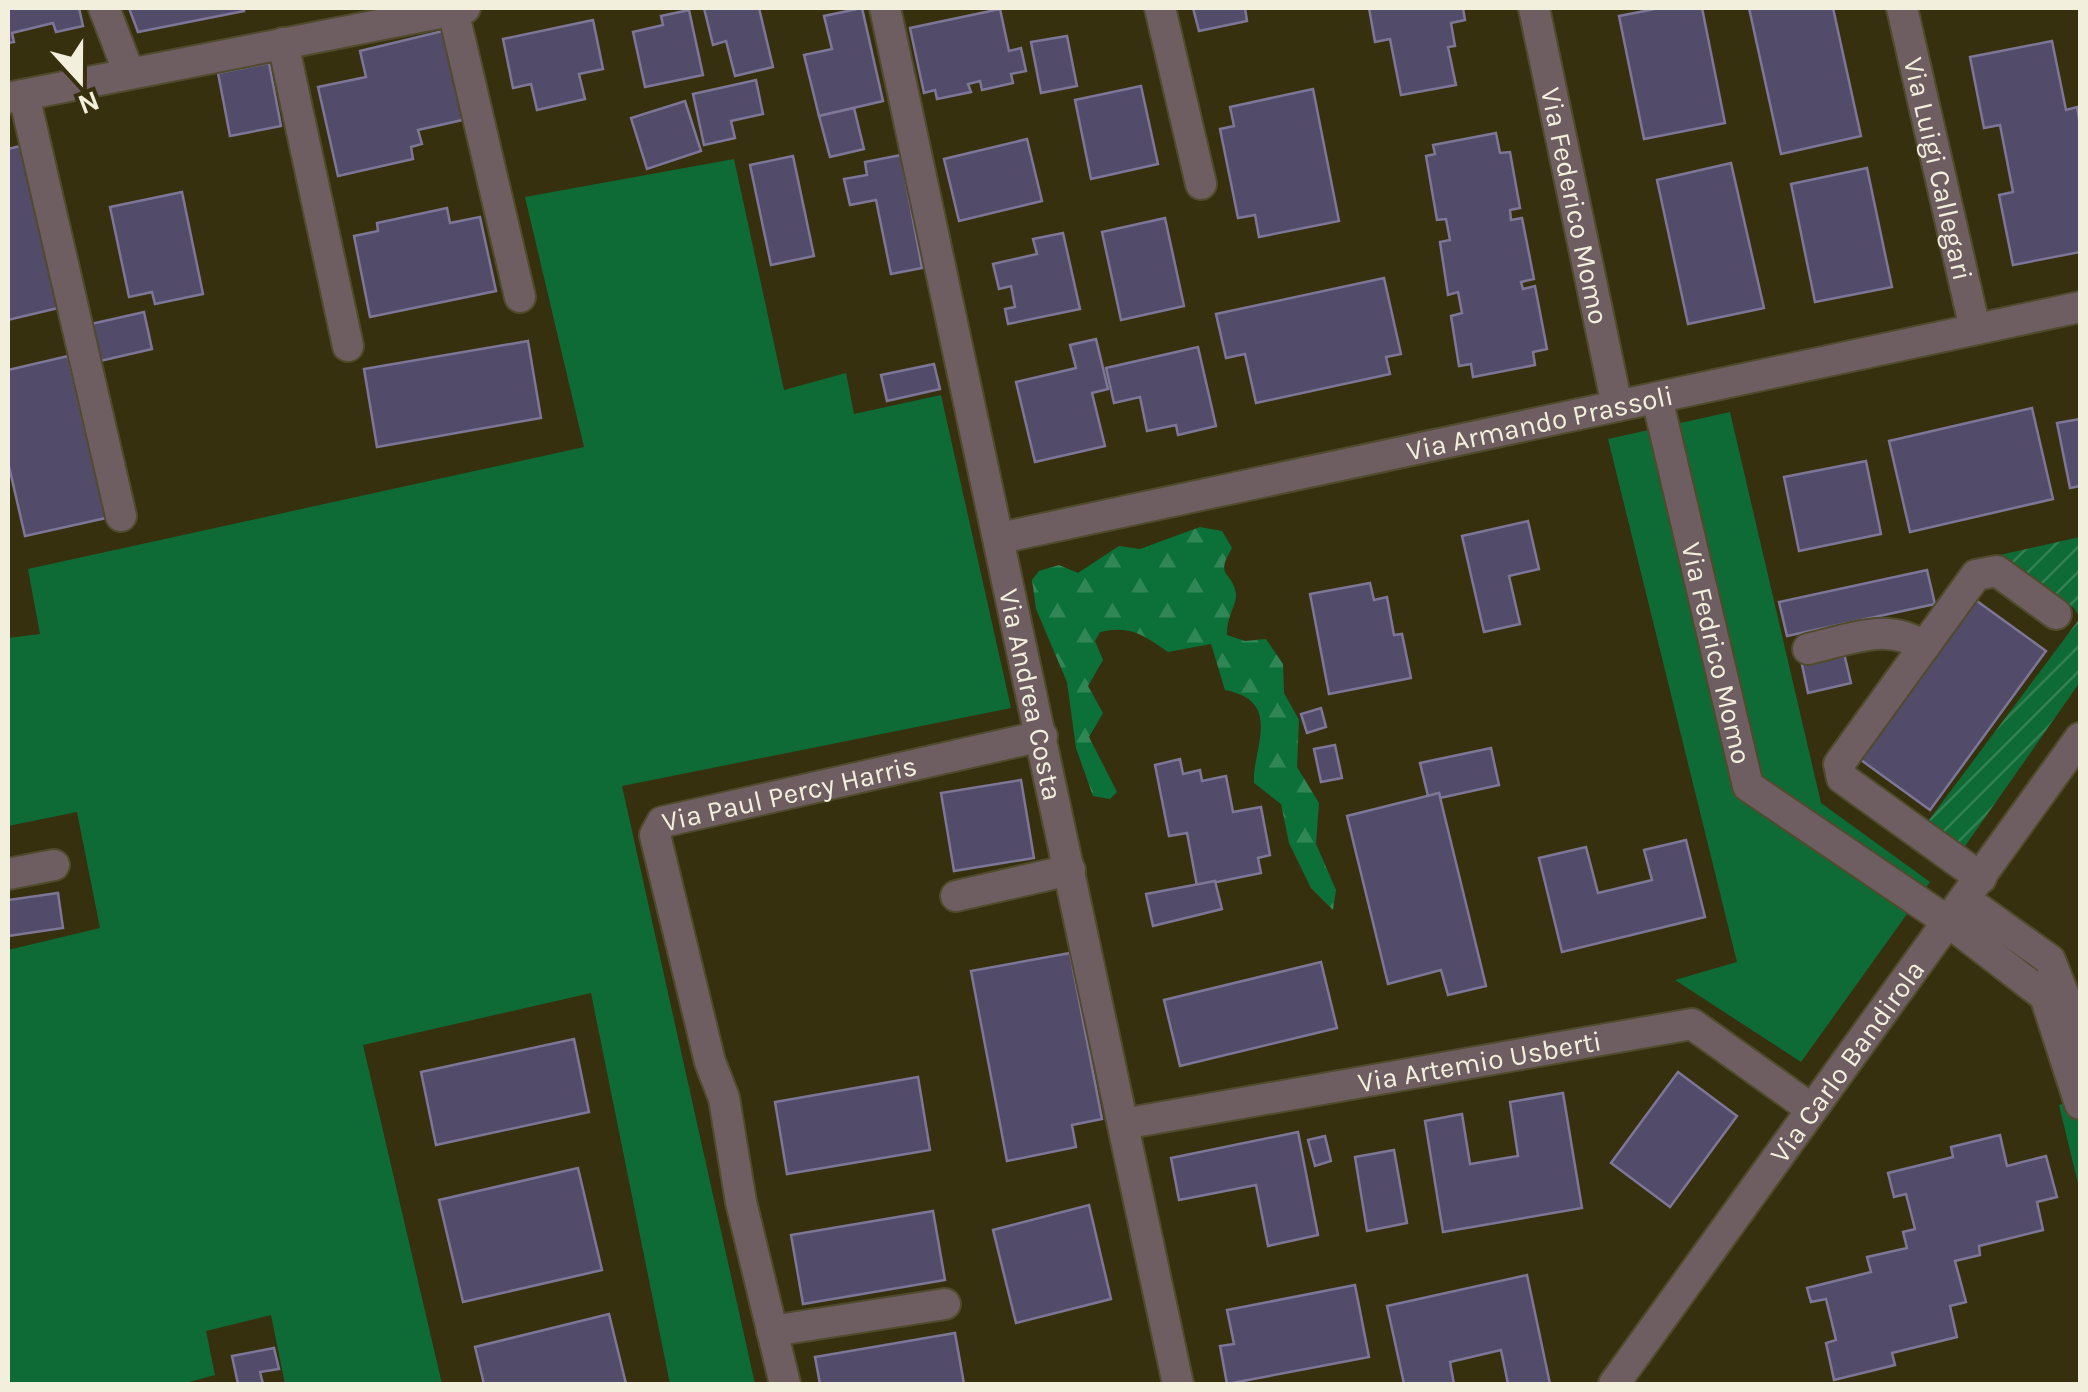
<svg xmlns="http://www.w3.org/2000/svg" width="2088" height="1392" font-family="Karla,sans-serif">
	<defs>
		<pattern id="forest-firs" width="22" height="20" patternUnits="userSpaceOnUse" patternTransform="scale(2.5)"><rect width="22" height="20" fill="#0c7139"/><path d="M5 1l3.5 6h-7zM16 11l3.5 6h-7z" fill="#308655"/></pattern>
		<pattern id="garden-furrows" width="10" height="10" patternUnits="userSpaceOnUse" patternTransform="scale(2.5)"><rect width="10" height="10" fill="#0f6b36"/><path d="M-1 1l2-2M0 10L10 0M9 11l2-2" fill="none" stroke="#328052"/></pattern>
	</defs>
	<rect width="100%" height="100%" fill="#36300f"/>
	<path fill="url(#forest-firs)" d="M1200 527 1222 531 1232 548C1214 579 1232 569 1236 594 1237 604 1226 618 1227 635L1245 641 1266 639 1283 664 1284 693 1299 720 1297 767 1319 803 1316 844 1336 890 1333 910 1311 888 1289 843 1281 804 1254 783C1252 749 1284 701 1225 690L1211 644 1168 652C1144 635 1130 625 1100 632L1095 641 1103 660 1088 686 1103 713 1089 737 1117 792 1110 799 1093 796 1076 748 1067 682 1036 609 1032 580 1039 571 1059 565 1078 573 1119 546 1140 549Z"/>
	<g fill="#0f6b36">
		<polygon points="734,159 784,390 846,373 854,414 941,395 1011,708 622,786 755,1384 670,1384 591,993 363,1045 442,1384 285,1384 271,1315 206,1331 215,1375 182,1384 8,1384 8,950 100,928 77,812 8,826 8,638 40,634 28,569 584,447 525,197"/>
		<polygon points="1730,412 1821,803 1930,882 1801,1062 1675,980 1737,962 1608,439"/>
		<polygon points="2080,1097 2080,1192 2059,1105"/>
	</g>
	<polygon fill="url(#garden-furrows)" points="2080,537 2080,682 1963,849 1926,824 2080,618 2074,608 1991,557"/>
	<g fill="#524b69" stroke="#7e7697" stroke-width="2.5">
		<polygon points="8,8 79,8 83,26 56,32 53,23 12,33 14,42 8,43"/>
		<polygon points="129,8 243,8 244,11 138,32"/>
		<polygon points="704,8 759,8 773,67 735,76 726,41 713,45"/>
		<polygon points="862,8 883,101 819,116 804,55 832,49 824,16"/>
		<polygon points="1193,8 1245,8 1247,21 1199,31"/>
		<polygon points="1369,8 1463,8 1465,20 1451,23 1455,46 1448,47 1456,85 1401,95 1390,39 1375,42"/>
		<polygon points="1660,8 1702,8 1725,123 1644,139 1619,16"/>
		<polygon points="1749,8 1833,8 1861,136 1781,154"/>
		<polygon points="1000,9 1009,51 1021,48 1026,71 1011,74 1013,83 982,90 980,81 968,84 971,92 937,99 935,90 924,93 910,28"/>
		<polygon points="689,10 703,75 645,87 633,32 663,25 661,16"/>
		<polygon points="593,20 603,69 579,74 585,99 537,110 531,84 513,88 503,39"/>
		<polygon points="447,30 467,119 418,130 422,144 411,147 413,159 338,176 318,87 366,77 360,51"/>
		<polygon points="1067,36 1077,86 1041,93 1031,42"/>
		<polygon points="2052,41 2066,110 2077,107 2080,125 2080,252 2013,265 1999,195 2013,192 2000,125 1984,128 1970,57"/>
		<polygon points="269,63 281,126 230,136 218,73"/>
		<polygon points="756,80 763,114 731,121 735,138 704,145 693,94"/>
		<polygon points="1141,86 1158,164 1091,179 1075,100"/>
		<polygon points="1313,89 1339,221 1259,237 1255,215 1238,218 1220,129 1234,126 1230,107"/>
		<polygon points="685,101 701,151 647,169 631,118"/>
		<polygon points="854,108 864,149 830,157 819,116"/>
		<polygon points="1496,133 1500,153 1510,152 1520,208 1510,210 1511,220 1522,218 1534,279 1521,282 1523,289 1535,286 1547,349 1533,352 1535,365 1473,377 1471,364 1459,366 1451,316 1462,313 1458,292 1448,295 1440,242 1450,240 1446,219 1437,220 1426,156 1435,154 1433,145"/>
		<polygon points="1027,139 1042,201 959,221 944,159"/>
		<polygon points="20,146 58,308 8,320 8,149"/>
		<polygon points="901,155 922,268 891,274 876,200 850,205 844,179 867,175 865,162"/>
		<polygon points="793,156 814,256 771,265 750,165"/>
		<polygon points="1731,163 1764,308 1688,324 1657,180"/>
		<polygon points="1867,168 1892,287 1815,302 1791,184"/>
		<polygon points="182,192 203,294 155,304 152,292 129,297 110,207"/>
		<polygon points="447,208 450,223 480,217 496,291 370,317 354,236 378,231 377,223"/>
		<polygon points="1165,218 1184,306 1121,320 1102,232"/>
		<polygon points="1063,233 1080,309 1008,324 1005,309 1015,307 1011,286 999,289 993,264 1037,254 1033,239"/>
		<polygon points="1384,278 1401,354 1386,357 1390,374 1256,403 1245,354 1226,358 1216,314"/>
		<polygon points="144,312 152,349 100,361 91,324"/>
		<polygon points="1096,339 1108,389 1092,393 1105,446 1035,462 1016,382 1076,368 1070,345"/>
		<polygon points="528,341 541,418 377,447 364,369"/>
		<polygon points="1198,347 1216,426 1178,435 1176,425 1147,431 1140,397 1114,403 1106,368"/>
		<polygon points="68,356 106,518 25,536 8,462 8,370"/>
		<polygon points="934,364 940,389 887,401 881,375"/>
		<polygon points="2032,408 2053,499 1910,532 1889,441"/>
		<polygon points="2080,419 2080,486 2070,488 2057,423"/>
		<polygon points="1866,461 1881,534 1799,551 1784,477"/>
		<polygon points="1528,521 1539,569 1509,576 1520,624 1484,632 1462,536"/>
		<polygon points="1927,570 1935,604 1787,636 1779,602"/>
		<polygon points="1370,583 1374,600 1387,597 1394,635 1402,634 1411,678 1329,694 1310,594"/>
		<polygon points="1970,596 2046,651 1930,810 1854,755"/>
		<polygon points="1843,649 1851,683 1808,693 1801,660"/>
		<polygon points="1321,708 1326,727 1307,733 1301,714"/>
		<polygon points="1335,745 1342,778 1321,782 1314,749"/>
		<polygon points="1491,748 1499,785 1440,798 1439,793 1428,796 1420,763"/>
		<polygon points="1180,759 1183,774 1200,770 1202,781 1226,776 1233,812 1261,807 1270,855 1258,858 1261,873 1197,886 1187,833 1169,836 1155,765"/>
		<polygon points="1021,780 1034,858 954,871 941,793"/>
		<polygon points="1439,793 1486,986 1448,995 1441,970 1388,984 1347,816"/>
		<polygon points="1686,840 1705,917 1562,952 1539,858 1586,847 1598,893 1652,880 1644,850"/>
		<polygon points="1215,881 1222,909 1153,926 1146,894"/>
		<polygon points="58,893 63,928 8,936 8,900"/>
		<polygon points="1070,953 1102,1119 1072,1125 1076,1147 1007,1161 971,971"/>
		<polygon points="1321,962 1337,1028 1180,1066 1164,1000"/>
		<polygon points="574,1039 589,1112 436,1145 421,1072"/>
		<polygon points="1678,1072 1737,1116 1670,1207 1611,1163"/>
		<polygon points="918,1077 930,1150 787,1174 775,1102"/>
		<polygon points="1563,1093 1582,1208 1443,1232 1425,1121 1462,1114 1470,1164 1518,1156 1510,1102"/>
		<polygon points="1298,1132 1318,1235 1268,1246 1256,1185 1179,1200 1171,1158"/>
		<polygon points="2000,1135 2007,1166 2046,1156 2057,1197 2037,1202 2043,1230 1979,1246 1980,1255 1955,1261 1966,1302 1950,1306 1957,1337 1892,1353 1895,1365 1834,1380 1826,1343 1836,1340 1826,1299 1811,1302 1807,1288 1871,1272 1867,1257 1907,1248 1903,1232 1915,1229 1906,1194 1894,1197 1888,1173 1953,1157 1951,1147"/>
		<polygon points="1325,1136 1331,1161 1315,1166 1308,1140"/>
		<polygon points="1394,1150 1407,1223 1367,1231 1355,1157"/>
		<polygon points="578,1168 602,1270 463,1302 439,1200"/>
		<polygon points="1089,1205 1111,1299 1016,1323 993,1230"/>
		<polygon points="933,1211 945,1280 803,1304 791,1235"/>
		<polygon points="1527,1275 1550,1384 1508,1384 1501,1350 1450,1362 1454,1384 1404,1384 1387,1306"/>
		<polygon points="1355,1285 1369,1357 1227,1384 1220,1346 1234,1344 1227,1310"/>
		<polygon points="609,1314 626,1384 484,1384 475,1347"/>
		<polygon points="955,1333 964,1384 820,1384 815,1357"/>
		<polygon points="274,1348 279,1369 260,1372 263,1384 238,1384 232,1356"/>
	</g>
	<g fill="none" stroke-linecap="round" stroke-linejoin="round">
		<g stroke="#504b2c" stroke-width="34">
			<g id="minor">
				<polyline points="104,8 129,73"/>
				<path id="s1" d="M885 8 1178 1384"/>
				<polyline points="1160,8 1201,184"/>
				<path id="s2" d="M1534 8 1617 406"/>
				<path id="s3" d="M1902 8 1975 329"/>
				<polyline points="453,10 520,297"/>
				<polyline points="283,43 348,346"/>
				<polyline points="24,95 121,516"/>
				<polyline points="8,98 465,8"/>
				<path id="s4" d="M1657 398 1748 786 1950 923 2045 996 2080 1104"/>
				<path id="s5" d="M1000 538 2080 307"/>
				<path d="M1808 649C1848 640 1888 621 1924 647"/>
				<polyline points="8,874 54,865"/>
				<polyline points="1981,878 1842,778 1839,764 1976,575 1997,571 2056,614"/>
				<polyline points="956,896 1070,870"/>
				<polyline points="1966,900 2050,960 2080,1037"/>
				<path id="s6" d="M1123 1124 1692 1024 1810 1108"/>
				<polyline points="772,1331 945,1304"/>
				<path id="s7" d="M785 1384 741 1202 724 1098 710 1062 655 835 662 822 1042 736"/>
				<path id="s8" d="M1614 1384 2080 738"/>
			</g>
		</g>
		<use href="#minor" stroke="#6f5e61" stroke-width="30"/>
	</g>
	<g text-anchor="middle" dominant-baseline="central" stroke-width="8" stroke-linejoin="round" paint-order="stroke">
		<g font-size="28" fill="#f2efdc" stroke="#36300f">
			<text stroke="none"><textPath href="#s3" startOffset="165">Via Luigi Callegari</textPath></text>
			<text stroke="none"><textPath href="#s2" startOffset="202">Via Federico Momo</textPath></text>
			<text stroke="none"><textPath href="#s5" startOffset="552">Via Armando Prassoli</textPath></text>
			<text stroke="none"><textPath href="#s4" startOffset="262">Via Fedrico Momo</textPath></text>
			<text stroke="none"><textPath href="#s1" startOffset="702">Via Andrea Costa</textPath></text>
			<text stroke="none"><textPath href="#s7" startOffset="710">Via Paul Percy Harris</textPath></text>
			<text stroke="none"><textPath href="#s6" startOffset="362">Via Artemio Usberti</textPath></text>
			<text stroke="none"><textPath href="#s8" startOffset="398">Via Carlo Bandirola</textPath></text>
		</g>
	</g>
	<rect width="2088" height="1392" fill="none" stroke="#f2efdc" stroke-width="20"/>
	<g transform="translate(80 80) rotate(159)" stroke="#36300f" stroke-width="8" paint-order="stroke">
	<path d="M0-8L18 38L0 25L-18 38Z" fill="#f2efdc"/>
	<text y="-15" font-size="28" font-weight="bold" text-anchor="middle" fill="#f2efdc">N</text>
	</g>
</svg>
